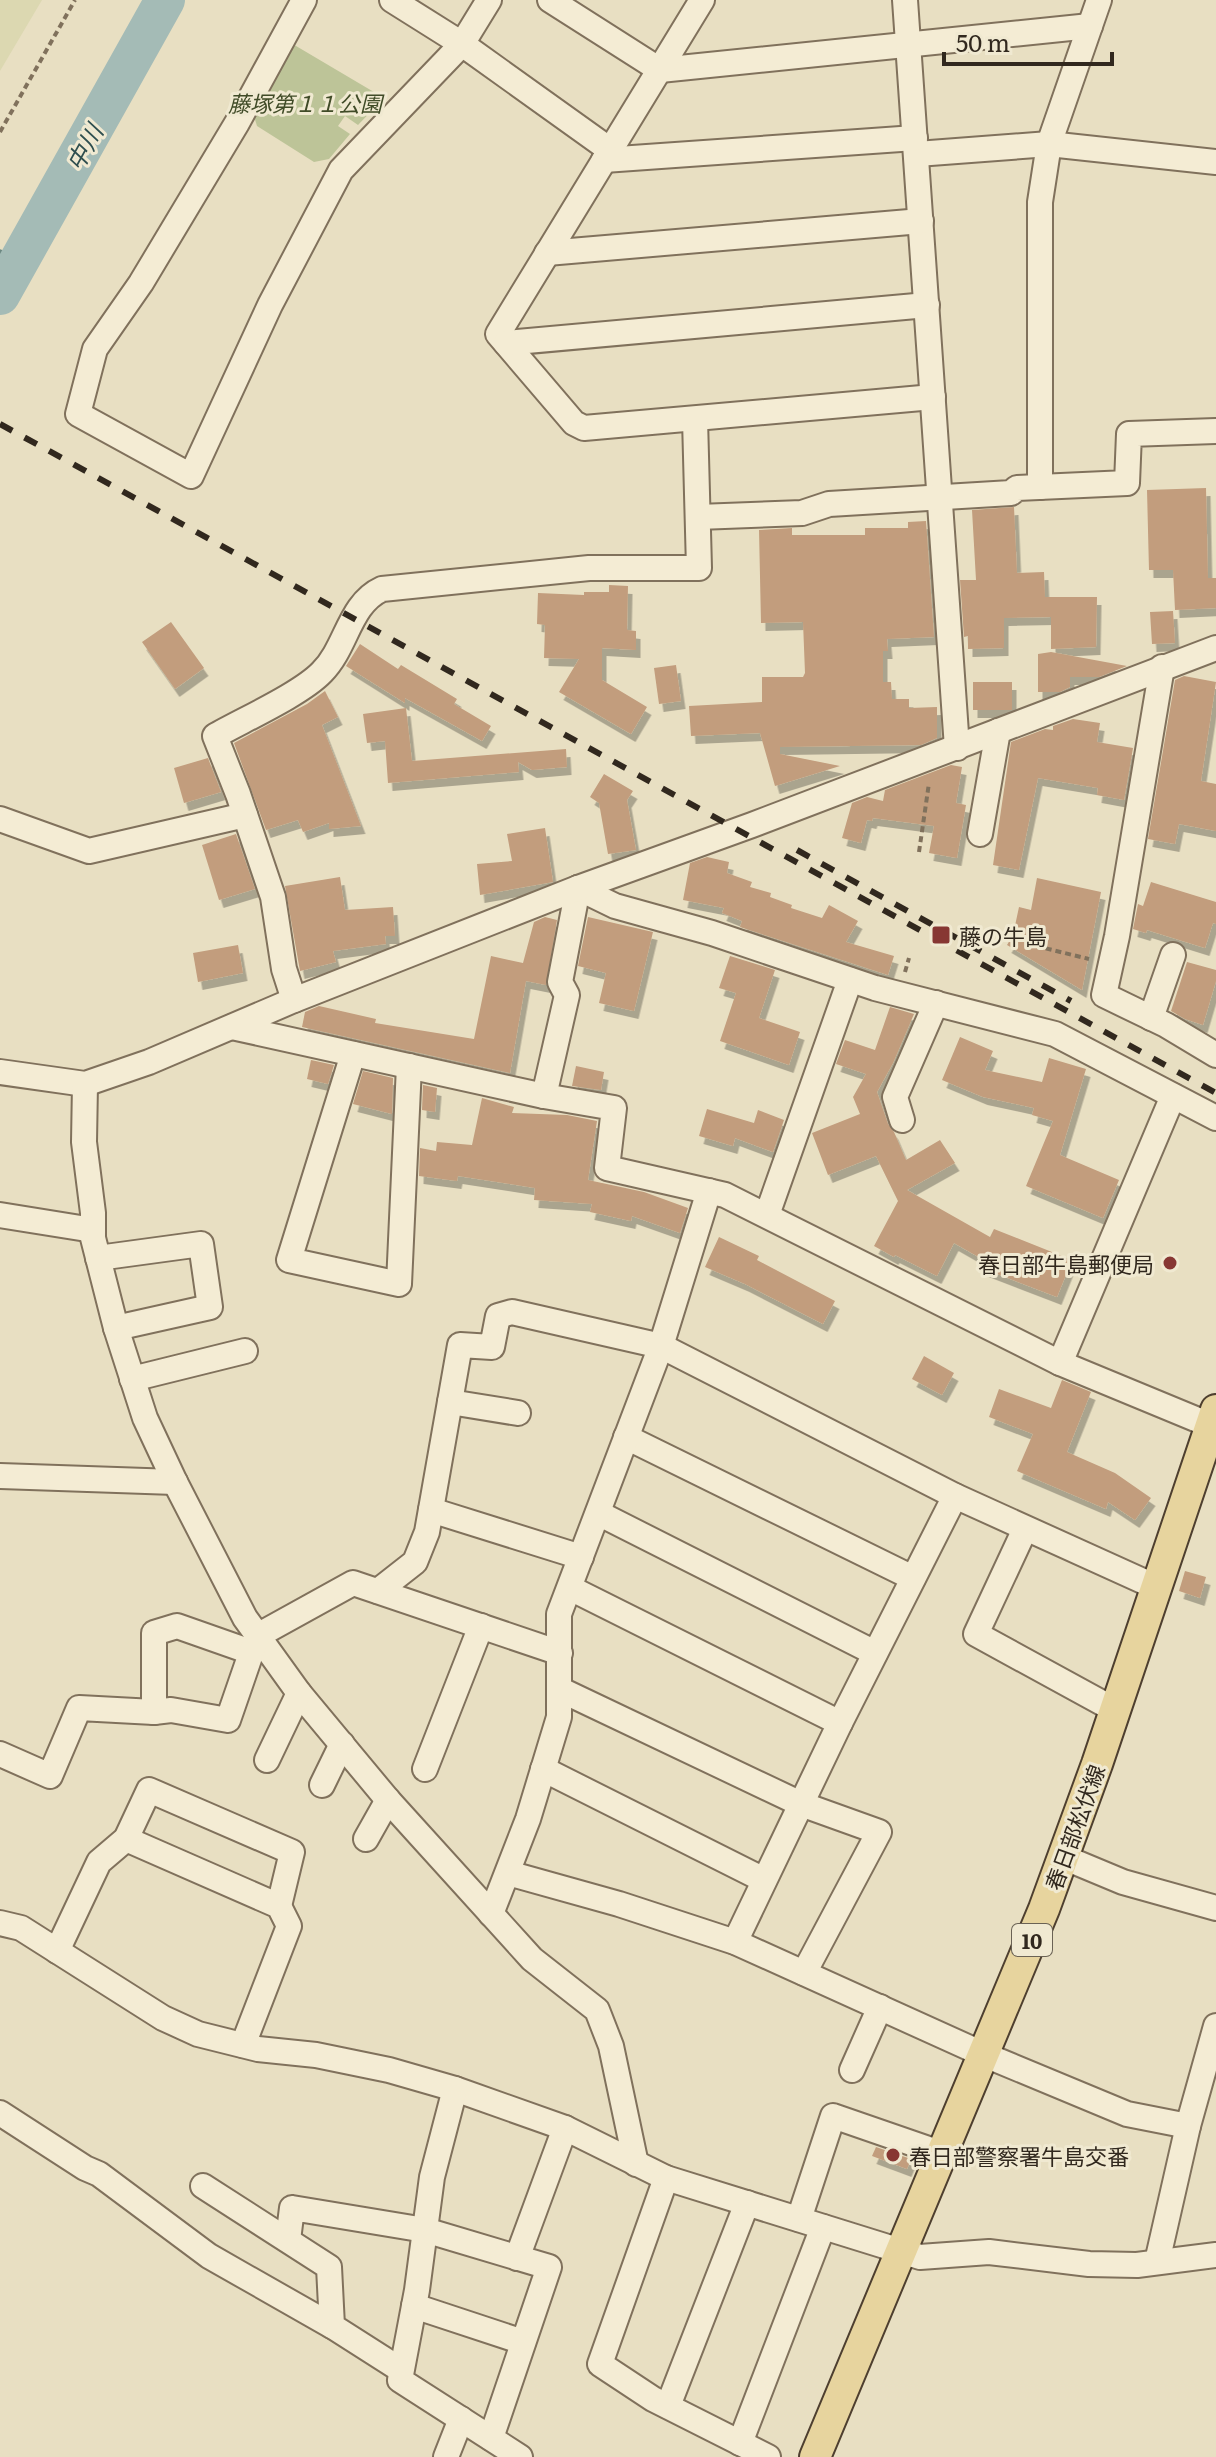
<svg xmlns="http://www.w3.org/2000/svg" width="1216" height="2457" font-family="Literata,'Noto Sans JP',serif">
	<defs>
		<filter id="shadow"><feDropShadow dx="4.5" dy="8" stdDeviation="0" flood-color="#0004"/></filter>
	</defs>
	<rect width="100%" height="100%" fill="#e8dfc2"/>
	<polygon fill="#dcd8b1" points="0,0 42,0 0,71"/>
	<polygon fill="#bdc498" points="291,43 384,98 358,125 345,116 338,126 350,134 329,159 314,162 257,126 253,113"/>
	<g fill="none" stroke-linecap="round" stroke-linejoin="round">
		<polyline stroke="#6c8882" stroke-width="7" points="0,253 18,262"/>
		<polyline stroke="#a4bbb6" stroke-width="40" points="0,295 165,0"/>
	</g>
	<g fill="#c29d7d" filter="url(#shadow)">
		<polygon points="1206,488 1208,578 1216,578 1216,608 1175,610 1173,570 1149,570 1147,490"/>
		<polygon points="1014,507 1017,573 1044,572 1045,597 1097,597 1096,647 1051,649 1051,617 1004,618 1004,648 968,649 968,636 964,637 960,580 976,580 972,510"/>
		<polygon points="926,521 934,637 887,639 888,651 883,651 883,682 891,682 892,699 909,699 909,708 937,707 937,738 921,745 780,747 780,754 840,766 775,786 760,733 691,736 689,706 762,702 762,677 803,677 805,673 803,622 761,623 759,530 792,528 792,535 865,535 865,528 908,528 908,522"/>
		<polygon points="609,585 628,586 627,630 636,631 636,650 602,648 602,680 647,707 631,734 559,692 579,659 544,658 545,625 537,624 538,593 584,595 584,592 609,592"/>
		<polygon points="1173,611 1175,643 1152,644 1150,612"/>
		<polygon points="171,622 204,668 175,689 142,642"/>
		<polygon points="360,644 398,669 401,665 457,699 454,704 491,726 482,741 405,698 405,703 346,666"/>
		<polygon points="1051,652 1127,666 1099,677 1070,677 1070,687 1060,692 1038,692 1038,654"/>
		<polygon points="676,665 681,701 659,704 654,668"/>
		<polygon points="1184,676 1216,682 1201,781 1216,784 1216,831 1179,824 1175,844 1148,839 1175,680"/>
		<rect x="973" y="682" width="39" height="28"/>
		<polygon points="325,691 338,717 322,725 361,826 329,829 329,823 303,832 298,820 266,830 234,743 307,704"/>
		<polygon points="406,708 412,761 566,749 567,767 532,770 518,762 519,772 388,783 385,741 367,743 363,714"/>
		<polygon points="1073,719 1100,723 1097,742 1133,748 1124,800 1097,795 1098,788 1038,778 1019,870 993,865 1011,742 1045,729 1053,730 1053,726"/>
		<polygon points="208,758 221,792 184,803 174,768"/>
		<polygon points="951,765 962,767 956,803 966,805 957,858 929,853 934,826 873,818 872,821 867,820 861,843 842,838 852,803 867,797 883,801 885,790"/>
		<polygon points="604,774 633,791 627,800 636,850 608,854 599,803 590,797"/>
		<polygon points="545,828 553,882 480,895 477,864 512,861 507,834"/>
		<polygon points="236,834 255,889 219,900 202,845"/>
		<polygon points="707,857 729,862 727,873 752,882 750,887 771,893 770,897 792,905 791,908 822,918 829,905 858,921 846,942 894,956 888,975 740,927 742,921 722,913 724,908 683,900 690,863"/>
		<polygon points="340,877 345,910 393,907 395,936 385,936 386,944 333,951 336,962 300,971 285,886"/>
		<polygon points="1037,878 1101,892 1082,990 1007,945 1013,935 1019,907 1031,910"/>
		<polygon points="1151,882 1216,902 1216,924 1213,923 1205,948 1147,930 1146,933 1133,929 1138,904 1143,906"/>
		<polygon points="545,917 557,920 546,985 526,981 510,1073 302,1027 305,1012 319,1006 376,1019 375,1023 474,1039 491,956 523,963 534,922"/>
		<polygon points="588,917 653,932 634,1011 599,1003 606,973 578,966"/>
		<polygon points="238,945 243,973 198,982 193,953"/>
		<polygon points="730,956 775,970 759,1018 800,1032 789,1065 720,1041 736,993 719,988"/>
		<polygon points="1187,962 1216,970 1216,981 1203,1025 1185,1019 1171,1011"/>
		<polygon points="890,1007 914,1014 893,1063 877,1092 888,1124 894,1132 906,1160 940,1140 955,1163 907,1190 990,1237 994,1229 1072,1260 1057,1297 979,1267 982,1259 954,1243 937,1276 895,1255 894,1257 874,1246 898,1201 876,1156 828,1175 812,1133 860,1114 853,1097 866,1074 836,1064 845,1040 875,1050"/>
		<polygon points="960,1037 993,1051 985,1070 1042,1082 1049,1058 1086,1069 1060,1155 1119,1180 1103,1218 1026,1186 1053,1121 1032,1115 1034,1108 983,1097 942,1080"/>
		<polygon points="311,1060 334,1065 328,1084 307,1079"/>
		<polygon points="576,1066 604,1072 601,1090 572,1086"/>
		<polygon points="363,1071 393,1078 392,1114 353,1104"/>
		<polygon points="423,1085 437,1088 435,1112 422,1110"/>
		<polygon points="482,1098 514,1107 512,1113 567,1115 597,1121 588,1180 644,1192 688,1208 680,1233 632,1216 631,1221 590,1212 592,1204 534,1200 535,1188 458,1176 457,1181 419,1176 420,1148 436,1151 437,1142 472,1145"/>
		<polygon points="707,1109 754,1123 758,1110 784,1120 773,1152 735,1138 733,1146 699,1136"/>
		<polygon points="719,1237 759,1256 757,1260 835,1301 823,1324 745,1284 705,1267"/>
		<polygon points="924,1356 954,1373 942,1395 912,1379"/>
		<polygon points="1062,1380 1091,1392 1067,1452 1115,1473 1151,1498 1135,1520 1108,1502 1106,1509 1017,1471 1033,1434 989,1417 999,1389 1051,1408"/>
		<polygon points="1185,1571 1206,1577 1200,1598 1179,1591"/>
		<polygon points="876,2147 911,2159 907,2169 872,2156"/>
	</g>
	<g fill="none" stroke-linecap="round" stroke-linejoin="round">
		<g stroke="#80715c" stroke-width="28">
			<g id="minor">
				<polyline points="304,0 237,123 141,283 95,349 78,414 191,476 270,305 341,170 462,44 489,0"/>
				<polyline points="392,0 462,44 610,150"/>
				<polyline points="550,0 660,70 1090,26"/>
				<polyline points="702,0 498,334 574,423 584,428 933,397"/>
				<polyline points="905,0 957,748"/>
				<polyline points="917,154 1049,144 1216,162"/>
				<polyline points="604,160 915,138"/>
				<polyline points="547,253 921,221"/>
				<polyline points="506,343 927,305"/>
				<polyline points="1040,487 1040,202 1049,144 1099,0"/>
				<polyline points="698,517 802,513 829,504 1011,493 1017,488 1127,483 1129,434 1216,431"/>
				<polyline points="1162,667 1117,936 1104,995 1166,1025 1216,1055"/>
				<polyline points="0,819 89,851 245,815"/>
				<polyline points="980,834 998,731"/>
				<polyline points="578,888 560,982 567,995 544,1096 614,1108 607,1168 725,1195 1060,1363 1210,1425"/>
				<polyline points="578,888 615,906 712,933 875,988 1055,1034 1216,1118"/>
				<path d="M294 1000 284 969 273 897 238 794 215 736C243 720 301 694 322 672 347 647 349 604 382 589L589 568H699L695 419"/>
				<polyline points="1151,1018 1173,955"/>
				<polyline points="232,1027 544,1096"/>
				<polyline points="353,1054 289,1260 399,1284 409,1066"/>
				<polyline points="0,1072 85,1084 149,1062 294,1000 578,888 752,825 1216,648"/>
				<polyline points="85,1084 84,1142 93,1213 93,1238 116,1328 145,1418 175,1482 245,1618 299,1693 388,1800 532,1959 597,2010 611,2046 636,2164"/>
				<polyline points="902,1120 895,1097 936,1003"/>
				<polyline points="0,1215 93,1230"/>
				<polyline points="767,1215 850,980"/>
				<polyline points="98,1258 201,1244 210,1307 116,1328"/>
				<polyline points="1060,1363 1173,1096"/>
				<polyline points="132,1379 245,1351"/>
				<polyline points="450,1402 518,1413"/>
				<polyline points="626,1437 913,1578"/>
				<polyline points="0,1476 175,1482"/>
				<polyline points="431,1510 581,1557"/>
				<polyline points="598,1513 875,1653"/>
				<polyline points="1025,1529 976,1634 1115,1710"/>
				<polyline points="570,1588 840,1723"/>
				<polyline points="378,1591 415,1562 427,1532 460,1345 492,1347 498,1316 512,1312 661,1346 955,1496 1156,1587"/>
				<polyline points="559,1689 801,1804 879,1832 804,1973"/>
				<polyline points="154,1712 154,1633 177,1626 251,1652"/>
				<polyline points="0,1754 50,1776 79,1708 154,1712 171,1710 228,1720 257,1636 353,1583 560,1653"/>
				<polyline points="267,1760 299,1693"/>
				<polyline points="425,1769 481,1626"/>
				<polyline points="543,1769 764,1880"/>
				<polyline points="322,1785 342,1744"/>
				<polyline points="126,1839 279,1906 289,1926 243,2045"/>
				<polyline points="366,1839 388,1800"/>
				<polyline points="1063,1857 1123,1882 1216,1908"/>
				<polyline points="508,1873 619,1904 735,1942 985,2055 1127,2114 1188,2126"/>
				<polyline points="491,1914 528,1819 559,1717 559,1614 661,1346 709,1191"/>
				<polyline points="0,1923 21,1928 163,2018 198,2034 258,2049 316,2055 389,2070 455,2089 565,2128 666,2178 920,2257 989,2252 1089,2264 1137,2265 1216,2255"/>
				<polyline points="735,1942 840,1723 955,1496"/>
				<polyline points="57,1951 99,1862 126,1839 149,1790 292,1852 279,1906"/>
				<polyline points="852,2070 880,2007"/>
				<polyline points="455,2089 432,2177 417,2290 400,2380 520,2457"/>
				<polyline points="0,2113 85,2168 99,2174 209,2256 332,2326"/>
				<polyline points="666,2178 600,2364 653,2399 768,2457"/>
				<polyline points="203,2186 329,2267 332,2326 401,2370"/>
				<polyline points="799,2219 833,2116 943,2154"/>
				<polyline points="288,2240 292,2208 425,2230 549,2267 491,2438"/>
				<polyline points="517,2258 565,2128"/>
				<polyline points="1157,2262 1188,2126 1216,2026"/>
				<polyline points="414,2306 523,2342"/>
				<polyline points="668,2406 747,2203"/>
				<polyline points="740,2443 823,2227"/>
				<polyline points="446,2457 461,2419"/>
			</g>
		</g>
		<g stroke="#4e3f2f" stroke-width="34">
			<polyline id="major" points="815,2457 1044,1909 1097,1764 1216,1410"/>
		</g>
		<g stroke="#80715c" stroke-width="4" stroke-dasharray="6 4" stroke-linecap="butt">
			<polyline points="0,132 75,0"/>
			<polyline points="919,852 929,783"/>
			<polyline points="1036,946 1089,959"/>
			<polyline points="905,972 909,958"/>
		</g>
		<use href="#minor" stroke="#f4ecd4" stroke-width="24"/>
		<use href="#major" stroke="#e7d49e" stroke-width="30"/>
		<g stroke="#31281e" stroke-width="6" stroke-dasharray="14 14" stroke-linecap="butt">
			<polyline points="0,424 1216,1093"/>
			<polyline points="797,850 1071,1001"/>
		</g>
	</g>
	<g fill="#873733" stroke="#f0e9d1" stroke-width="3">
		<rect x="931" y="925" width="20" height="20" rx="4"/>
		<circle cx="1170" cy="1263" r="8"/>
		<circle cx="893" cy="2155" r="8"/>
	</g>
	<g text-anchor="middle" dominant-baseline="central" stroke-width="6" stroke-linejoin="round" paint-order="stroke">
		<rect fill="#f0e9d1" stroke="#6a6254" stroke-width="2" x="1012" y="1924" width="40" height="32" rx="6"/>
		<g font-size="20" font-weight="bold" fill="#31281e">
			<text x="1032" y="1940">10</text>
		</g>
		<g font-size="22" font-style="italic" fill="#404b27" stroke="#f0e9d1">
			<text x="305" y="102">藤塚第１１公園</text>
		</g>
		<g font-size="22" fill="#31281e" stroke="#f0e9d1" text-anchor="start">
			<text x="959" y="935">藤の牛島</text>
			<text x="1154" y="1263" text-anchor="end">春日部牛島郵便局</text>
			<text x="909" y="2155">春日部警察署牛島交番</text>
		</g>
		<g font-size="22" fill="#31281e" stroke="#f0e9d1">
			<text transform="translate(1074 1827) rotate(-70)">春日部松伏線</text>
		</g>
		<g font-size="24" font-style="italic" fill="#2f4f4f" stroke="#f0e9d1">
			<text transform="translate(83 147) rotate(-61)">中川</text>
		</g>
	</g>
	<path d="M944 52v12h168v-12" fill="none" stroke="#31281e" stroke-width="4"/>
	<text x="956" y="52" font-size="24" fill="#31281e" stroke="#f0e9d1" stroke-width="6" paint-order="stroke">50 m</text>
</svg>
